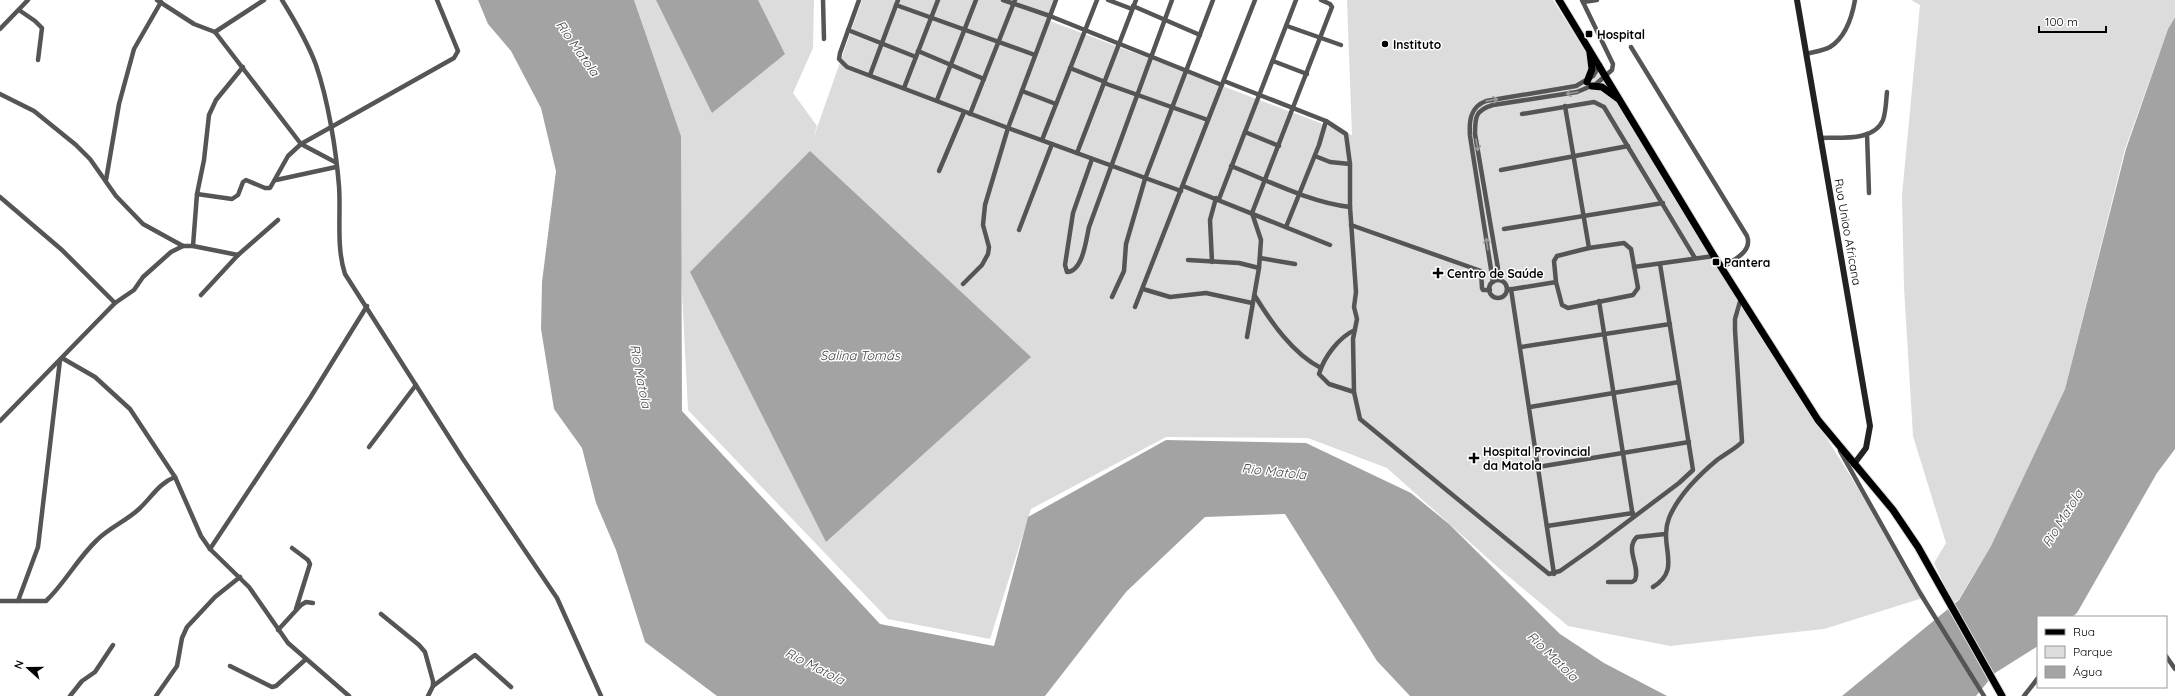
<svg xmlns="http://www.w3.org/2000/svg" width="2175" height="696" font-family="Quicksand,sans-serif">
	<rect width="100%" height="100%" fill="#fff"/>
	<g fill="#dcdcdc">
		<polygon points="634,0 814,0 813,48 793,93 817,126 812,142 862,0 1056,0 1050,21 1352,135 1347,0 1553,0 1926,597 1824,629 1670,646 1568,626 1502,571 1387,468 1308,438 1166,437 1031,509 990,639 888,619 688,410 681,273 681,136"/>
		<polygon points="1911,0 2175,0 2175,16 2168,29 2125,149 2065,389 1991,546 1959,599 1953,603 1934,563 1946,543 1913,436 1904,287 1902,195 1920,5"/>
	</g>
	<g fill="#a3a3a3">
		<polygon points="478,0 634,0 681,136 682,411 880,624 994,646 1028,517 1166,440 1306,443 1411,493 1449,524 1560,634 1604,663 1667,696 1410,696 1377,661 1285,514 1205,517 1126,592 1045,696 717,696 645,642 616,550 596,503 582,448 554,409 541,329 542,282 556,171 541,108 511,51 488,24"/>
		<polygon points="656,0 758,0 785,54 712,113"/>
		<polygon points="2175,17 2175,449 2157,473 2077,613 2072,617 2038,617 2038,646 1995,673 1976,696 1842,696 1959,600 1991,546 2065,389 2126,149 2168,29"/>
		<polygon points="810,151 1031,357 826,542 690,272"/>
	</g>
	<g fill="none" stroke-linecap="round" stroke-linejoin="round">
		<g stroke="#dbdbdb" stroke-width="9">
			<g id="primary">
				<polyline points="1559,0 1714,256 1818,420 1893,510 1918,547 2002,696"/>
				<polyline points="1587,82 1592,69 1590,53"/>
				<polyline points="1592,86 1602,87 1617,98"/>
			</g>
		</g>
		<g stroke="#555" stroke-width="4.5">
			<polyline points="157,0 194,24 215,32 301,144 335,162"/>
			<path d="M282 0C295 21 308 43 316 65 328 100 336 149 339 186 341 214 336 247 345 274L463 459 557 598 601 696"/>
			<polyline points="823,0 824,39"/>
			<polyline points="859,0 840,53 839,59 847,67 1008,128 1181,191"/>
			<polyline points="1003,0 1050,16 1222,85"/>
			<polyline points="1108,0 1132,9"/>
			<polyline points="1583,2 1597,0"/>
			<polyline points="896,5 1035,55"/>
			<polyline points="1133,6 1200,35"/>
			<polyline points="19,10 35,21 42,28 38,60"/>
			<polyline points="1287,26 1341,45"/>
			<polyline points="0,29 28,0"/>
			<polyline points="848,30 916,57"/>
			<polyline points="215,32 264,0"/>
			<path d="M1631 47 1747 236C1753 252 1733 260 1722 268"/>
			<polyline points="918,51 984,79"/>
			<path d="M1806 54C1813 52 1823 51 1830 47 1846 37 1852 17 1855 0"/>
			<polyline points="1273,61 1307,74"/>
			<polyline points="1070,68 1105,82"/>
			<polyline points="870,75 898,0"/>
			<polyline points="1224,81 1326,121 1346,134 1350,164 1350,207 1356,292 1354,307 1357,319 1353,339 1354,392 1360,419 1549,574 1560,571 1594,547 1679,483 1693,470 1660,264"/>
			<polyline points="1104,83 1208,120"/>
			<polyline points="904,88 938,0"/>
			<polyline points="1022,91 1056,104"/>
			<polyline points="0,94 34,111 76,145 90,159 116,196 143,224 183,246"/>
			<polyline points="937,100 976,0"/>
			<polyline points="1565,106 1589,248"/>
			<polyline points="970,114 1015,0"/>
			<polyline points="1522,114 1594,102 1604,107 1695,258"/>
			<polyline points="1245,132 1279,146"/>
			<polyline points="1867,134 1869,193"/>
			<path d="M1820 138C1839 137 1874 142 1883 120 1886 112 1886 101 1887 92"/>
			<polyline points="1042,140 1097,0"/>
			<polyline points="1077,153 1136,0"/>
			<polyline points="1315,156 1330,162 1350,164"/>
			<path d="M1092 159 1073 213 1065 265 1067 272C1083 271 1086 240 1089 227L1172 0"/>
			<path d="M1231 166C1269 181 1309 202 1350 207"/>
			<polyline points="1501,170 1628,146"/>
			<polyline points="939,171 964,112"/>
			<polyline points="106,180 119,104 134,49 161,2"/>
			<polyline points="276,180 336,167"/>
			<polyline points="1183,186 1330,245"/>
			<polyline points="197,194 232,199 238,195 243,182 246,180 265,188 270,188 288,156 301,144 454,58 458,51 437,0"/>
			<polyline points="0,197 62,250 115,303"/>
			<polyline points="1219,199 1296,0"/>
			<polyline points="1351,225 1481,271 1482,288 1483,290 1490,290"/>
			<polyline points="1286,227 1319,145 1326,121"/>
			<polyline points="1504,229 1663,203"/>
			<polyline points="1019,230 1052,144"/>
			<polyline points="193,246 197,194 204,160 209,115 216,100 243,67"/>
			<polyline points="1260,258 1295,264"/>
			<polyline points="1188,260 1239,263 1259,268"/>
			<polyline points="1212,262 1210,220 1216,198"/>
			<polyline points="1634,267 1714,256"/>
			<path d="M1500 280 1475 134C1475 118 1475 110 1493 105L1577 92 1596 84 1612 70 1613 64 1582 0"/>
			<circle cx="1498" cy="289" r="9"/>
			<path d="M1493 282 1470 136C1469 121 1470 107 1486 101L1576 86 1593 76 1600 65"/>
			<polyline points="963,284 982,265 988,254 989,247 983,225 985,205 1008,128 1056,0"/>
			<polyline points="1143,289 1170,297 1206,293 1252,303"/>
			<polyline points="1511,289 1554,574"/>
			<polyline points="1507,290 1556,282 1562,305 1568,308 1633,295 1638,288 1631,249 1624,243 1589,248 1557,256 1554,261 1556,282"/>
			<polyline points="201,295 238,255"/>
			<path d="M1255 296C1271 322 1293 354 1321 368"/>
			<polyline points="1112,297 1124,271 1126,244 1145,179 1213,0"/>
			<polyline points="1599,301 1633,517"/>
			<polyline points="1135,307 1255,0"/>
			<polyline points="1247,337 1259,268 1261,240 1252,213 1332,7 1330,4 1321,0"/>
			<polyline points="1521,347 1670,324"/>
			<polyline points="62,358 95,377 130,409 175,477 201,536 210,549 249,587 288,643 349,696"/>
			<path d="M1354 392 1329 384 1319 374C1324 357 1339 337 1355 330"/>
			<polyline points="1530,407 1679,382"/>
			<polyline points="0,421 115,303 134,290 143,277 171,252 183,246 193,246 238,255 278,220"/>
			<polyline points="369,447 416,385"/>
			<polyline points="1840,451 1920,593 1984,696"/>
			<polyline points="1538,467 1689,442"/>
			<polyline points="1547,526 1633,513"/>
			<polyline points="292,548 308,560 310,564 296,609"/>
			<polyline points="210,549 310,398 367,306"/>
			<path d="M1608 582H1632L1635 580C1641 567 1624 549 1637 537L1665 534"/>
			<path d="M1653 587C1683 569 1658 546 1669 518 1678 496 1699 475 1717 460 1725 454 1735 449 1742 442L1735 330V319L1741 298"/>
			<path d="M0 601H46C65 583 77 559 97 540 109 528 126 521 139 509 151 498 159 483 175 477"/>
			<polyline points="18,601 38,547 60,360"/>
			<polyline points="381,614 419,645 425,652 433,681 433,686 428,696"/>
			<polyline points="278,630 301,605 306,602 313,603"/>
			<polyline points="2166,656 2175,669"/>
			<polyline points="230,666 272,687 276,686 305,660"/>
			<polyline points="433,686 475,655 511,687"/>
			<polyline points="70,696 82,681 95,672 113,645"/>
			<polyline points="156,696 177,666 182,638 187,627 215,597 240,577"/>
			<polyline points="2024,696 2038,678"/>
		</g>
		<polyline stroke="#222" stroke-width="6" points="1797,0 1870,426 1866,448 1854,464"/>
		<use href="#primary" stroke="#000" stroke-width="7"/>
	</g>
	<defs><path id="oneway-shaft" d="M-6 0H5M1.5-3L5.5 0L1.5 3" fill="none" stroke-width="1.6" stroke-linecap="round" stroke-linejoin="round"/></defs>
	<g stroke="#999">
		<use href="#oneway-shaft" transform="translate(1572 93) rotate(170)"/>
		<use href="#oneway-shaft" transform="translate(1492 100) rotate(-11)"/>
		<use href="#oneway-shaft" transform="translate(1477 145) rotate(80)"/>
		<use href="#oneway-shaft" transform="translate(1487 244) rotate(-99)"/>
	</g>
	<g fill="#000" stroke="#fff" stroke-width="1.5">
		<rect x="1585" y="30" width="8" height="8" rx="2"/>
		<circle cx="1385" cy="44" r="4"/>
		<rect x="1712" y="258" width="8" height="8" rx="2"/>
		<path d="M1436 267h4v4h4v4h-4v4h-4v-4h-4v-4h4z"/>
		<path d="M1472 452h4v4h4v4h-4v4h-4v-4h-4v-4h4z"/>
	</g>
	<g text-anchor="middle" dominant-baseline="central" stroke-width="3" stroke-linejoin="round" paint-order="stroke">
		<g font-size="12" font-weight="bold" fill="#000" stroke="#fff" text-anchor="start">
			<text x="1597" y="34">Hospital</text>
			<text x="1393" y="44">Instituto</text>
			<text x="1724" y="262">Pantera</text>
			<text x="1447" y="273">Centro de Saúde</text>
			<text x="1483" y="451">Hospital Provincial<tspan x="1483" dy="14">da Matola</tspan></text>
		</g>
		<g font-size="12" fill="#000" stroke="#fff">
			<text transform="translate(1848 232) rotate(80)">Rua Uniao Africana</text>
		</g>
		<g font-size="13" font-style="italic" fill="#444" stroke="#fff">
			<text transform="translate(578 48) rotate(55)">Rio Matola</text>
			<text x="860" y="355">Salina Tomás</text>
			<text transform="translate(641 376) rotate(79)">Rio Matola</text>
			<text transform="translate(1274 471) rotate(6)">Rio Matola</text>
			<text transform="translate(2062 518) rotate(-58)">Rio Matola</text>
			<text transform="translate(1553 656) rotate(44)">Rio Matola</text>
			<text transform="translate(815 666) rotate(27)">Rio Matola</text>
		</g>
	</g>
	<rect x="2037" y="616" width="130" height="72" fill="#ffffff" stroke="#999999"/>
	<rect x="2045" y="629" width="20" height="6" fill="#000000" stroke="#999999"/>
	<text x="2073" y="636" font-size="12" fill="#000000">Rua</text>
	<rect x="2045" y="646" width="20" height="12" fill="#dcdcdc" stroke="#999999"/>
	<text x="2073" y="656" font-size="12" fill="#000000">Parque</text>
	<rect x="2045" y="666" width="20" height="12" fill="#a3a3a3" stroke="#999999"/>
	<text x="2073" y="676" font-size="12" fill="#000000">Água</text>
	<g transform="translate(28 668) rotate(291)" stroke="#ffffff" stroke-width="3" paint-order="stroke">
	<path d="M0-3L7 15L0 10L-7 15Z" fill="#000000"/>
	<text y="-6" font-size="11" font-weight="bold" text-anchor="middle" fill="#000000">N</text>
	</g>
	<path d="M2039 26v6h67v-6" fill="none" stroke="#000000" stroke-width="2"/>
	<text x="2045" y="26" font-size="12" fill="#000000" stroke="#ffffff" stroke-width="3" paint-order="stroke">100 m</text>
</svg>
